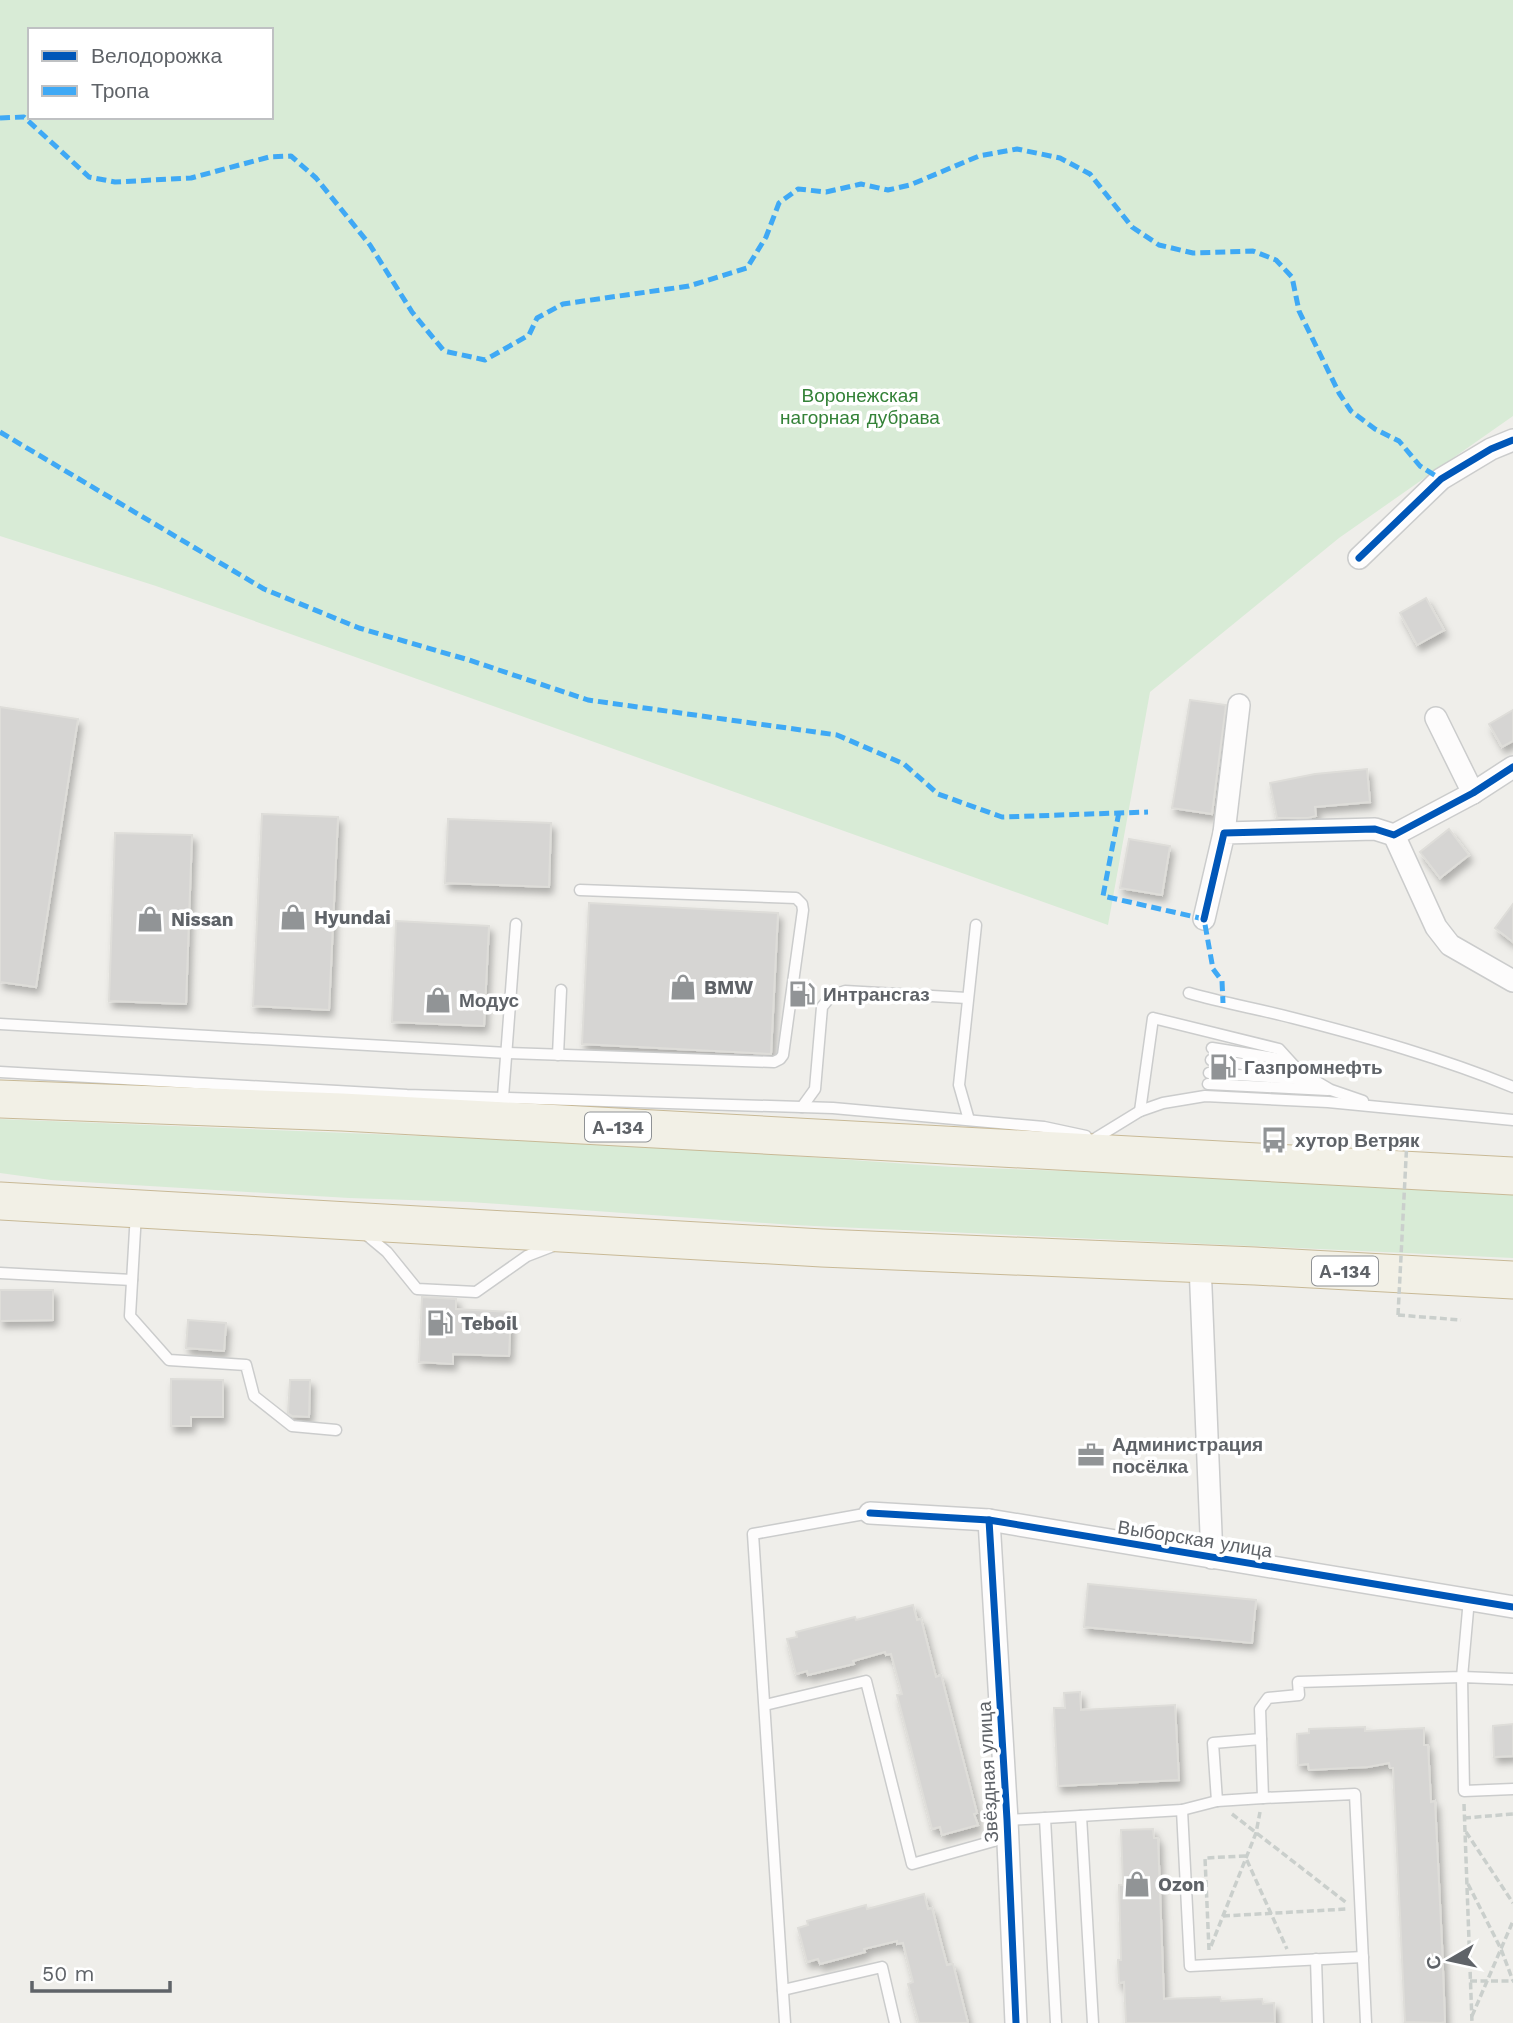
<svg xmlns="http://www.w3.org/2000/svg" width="1513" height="2023" font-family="'Work Sans',sans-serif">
	<defs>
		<filter id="shadow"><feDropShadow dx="3.5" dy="6" stdDeviation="3.5" flood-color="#0004"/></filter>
	</defs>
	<rect width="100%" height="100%" fill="#efeeea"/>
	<g fill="#d8ebd6" fill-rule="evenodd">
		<path d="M0 0H1513V416L1339 538 1150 692 1108 925 156 586 0 536ZM30 30H271V117H30Z"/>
		<polygon points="0,1119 622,1144 952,1167 1513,1186 1513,1258 793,1225 470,1202 349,1198 51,1180 0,1173"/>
	</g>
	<g fill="#d6d5d3" stroke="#deddd9" stroke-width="2" filter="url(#shadow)">
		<polygon points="1426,598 1444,630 1417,645 1400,613"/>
		<polygon points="1190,700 1226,705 1212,814 1172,808"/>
		<polygon points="0,707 78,719 36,987 0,982"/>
		<polygon points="1513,710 1513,741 1502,747 1489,724"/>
		<polygon points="1367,769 1370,802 1315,807 1316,816 1308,818 1277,818 1270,783 1315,774"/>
		<polygon points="262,814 338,817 329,1010 253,1006"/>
		<polygon points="448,819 551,823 549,887 445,883"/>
		<polygon points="1449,829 1469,855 1440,878 1420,852"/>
		<polygon points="115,833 192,835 186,1004 109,1001"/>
		<polygon points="1129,839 1170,846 1162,895 1120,888"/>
		<polygon points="589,903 778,913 771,1054 582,1044"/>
		<polygon points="1513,904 1513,942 1495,928"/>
		<polygon points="396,921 489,926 484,1026 392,1022"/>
		<polygon points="0,1290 53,1290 53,1320 0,1321"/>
		<polygon points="422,1297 456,1299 456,1309 511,1312 509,1356 453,1354 453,1364 419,1362"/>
		<polygon points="188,1320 226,1323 224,1351 186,1348"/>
		<polygon points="171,1379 223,1380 223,1417 191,1417 191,1426 171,1426"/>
		<polygon points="290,1380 310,1380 309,1417 292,1416 288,1413"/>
		<polygon points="1088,1584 1256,1600 1252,1643 1084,1627"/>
		<polygon points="913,1605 917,1620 921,1619 936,1677 941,1675 977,1813 974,1814 978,1825 942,1835 940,1827 932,1829 897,1695 902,1694 891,1654 886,1655 885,1652 853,1661 854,1664 808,1675 807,1671 796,1674 787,1639 797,1637 796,1632 855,1617 856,1620"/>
		<polygon points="1080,1692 1081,1710 1175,1705 1179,1780 1058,1786 1054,1708 1065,1708 1064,1693"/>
		<polygon points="1513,1724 1513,1756 1494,1757 1493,1726"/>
		<polygon points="1365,1727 1365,1731 1424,1728 1424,1745 1428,1745 1431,1802 1435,1801 1442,1944 1445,2022 1441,2023 1405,2022 1393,1768 1390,1768 1389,1763 1368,1767 1309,1770 1308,1764 1298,1765 1297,1734 1309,1733 1309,1729"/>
		<polygon points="1153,1829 1154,1838 1158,1838 1164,1999 1220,1997 1221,2001 1262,1999 1263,2004 1274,2003 1275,2023 1126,2023 1124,1982 1119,1983 1118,1960 1121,1960 1119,1885 1123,1885 1121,1830"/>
		<polygon points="924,1894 928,1909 932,1908 947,1965 953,1964 968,2023 919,2023 908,1984 913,1982 903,1943 897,1944 897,1941 864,1949 865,1952 820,1964 818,1959 807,1962 798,1928 808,1925 807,1921 866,1905 867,1909"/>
	</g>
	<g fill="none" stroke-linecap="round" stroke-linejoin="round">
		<g stroke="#cbcccc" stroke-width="13">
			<g id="service">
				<path d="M1189 993C1223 1003 1259 1009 1293 1018 1367 1037 1442 1058 1513 1087"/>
				<polyline points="0,1024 507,1053 774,1062 780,1059 783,1055 803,910 802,904 796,898 580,890"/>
				<polyline points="1212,1048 1287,1060"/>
				<polyline points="558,1055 561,990"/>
				<polyline points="1211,1060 1299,1071"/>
				<polyline points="0,1072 407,1095 833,1108 1044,1127 1086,1136"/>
				<polyline points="1209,1073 1311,1080"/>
				<polyline points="1208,1084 1328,1090"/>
				<polyline points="503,1097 516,924"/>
				<polyline points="802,1107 815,1089 822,1007 831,996 845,991 967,998"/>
				<polyline points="1140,1111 1153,1018 1279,1049 1299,1071 1314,1080 1331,1090 1363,1101"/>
				<polyline points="969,1120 959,1085 976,925"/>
				<polyline points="1096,1138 1140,1111 1163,1103 1205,1096 1328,1102 1513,1120"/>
				<polyline points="136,1213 130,1316 169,1360 246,1365 254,1396 292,1426 336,1430"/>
				<polyline points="363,1232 387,1252 417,1289 476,1292 527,1256 553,1246"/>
				<polyline points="0,1273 132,1280"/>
				<polyline points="1513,1679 1462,1677 1464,1791 1513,1789"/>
				<polyline points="765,1705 866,1681 912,1864 1008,1837"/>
				<polyline points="1261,1739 1213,1743 1217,1801 1263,1798"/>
				<polyline points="1182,1810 1190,1966 1363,1957"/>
				<polyline points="1081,1816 1093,2023"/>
				<polyline points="1007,1820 1045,1818"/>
				<polyline points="1316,1959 1318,2023"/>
				<polyline points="783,1990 882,1967 895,2023"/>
				<polyline points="785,2023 753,1534 870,1513"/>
				<polyline points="1056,2023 1045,1818 1182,1810 1217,1801"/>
				<polyline points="1366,2023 1355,1794 1263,1798 1260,1709 1268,1698 1299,1695 1298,1682 1462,1677 1469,1599"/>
			</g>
		</g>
		<g stroke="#cbcccc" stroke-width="24">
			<g id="minor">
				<polyline points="1359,558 1441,479 1491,449 1513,440"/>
				<polyline points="1436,718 1473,793"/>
				<polyline points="1224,833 1239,705"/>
				<polyline points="1394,835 1436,927 1450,945 1513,981"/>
				<polyline points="1204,919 1224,833 1375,829 1394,835 1473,793 1513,767"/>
				<polyline points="1200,1264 1212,1558"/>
				<polyline points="870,1513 989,1520 1513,1607"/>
				<polyline points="989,1520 1007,1820 1016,2023"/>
			</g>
		</g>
		<g stroke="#c8b996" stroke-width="39">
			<g id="trunk">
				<polyline points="0,1099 342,1112 1513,1176"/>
				<polyline points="0,1201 822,1248 1255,1266 1513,1280"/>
			</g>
		</g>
		<g stroke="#cacfcc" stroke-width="3.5" stroke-dasharray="7 3.5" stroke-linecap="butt">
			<polyline points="1356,1142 1356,1136 1407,1139"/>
			<polyline points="1398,1315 1461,1320"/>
			<polyline points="1464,1804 1472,2023"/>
			<polyline points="1232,1814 1348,1904"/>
			<polyline points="1464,1818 1513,1814"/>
			<polyline points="1466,1832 1513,1903"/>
			<polyline points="1468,1884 1501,1949 1513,1981"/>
			<polyline points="1223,1916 1347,1909"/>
			<polyline points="1211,1946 1256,1833 1260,1812"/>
			<polyline points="1209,1950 1205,1858 1245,1856 1287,1949"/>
			<polyline points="1470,1981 1513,1981"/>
			<polyline points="1472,2016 1513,1921"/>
		</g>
		<use href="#service" stroke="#fdfcfc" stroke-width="10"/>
		<use href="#minor" stroke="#fdfcfc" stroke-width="21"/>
		<use href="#trunk" stroke="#f2f0e6" stroke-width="37"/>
		<polyline stroke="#cacfcc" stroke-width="3.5" stroke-dasharray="7 3.5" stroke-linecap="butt" points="1398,1315 1407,1139"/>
		<g stroke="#3fa9f5" stroke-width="5" stroke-dasharray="10 5" stroke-linecap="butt">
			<polyline points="0,118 24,117 89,177 115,182 191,178 269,157 291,156 316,178 370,245 412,312 444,351 485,360 529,335 537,318 563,304 689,286 747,268 766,237 779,203 798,189 826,192 861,184 888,190 910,185 979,156 1017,149 1060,158 1090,174 1132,227 1159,245 1193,253 1253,251 1276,260 1292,277 1299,311 1339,393 1351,411 1375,429 1399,441 1420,466 1441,479"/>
			<polyline points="0,432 264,589 359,628 469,660 588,700 837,735 904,764 938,794 1002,817 1148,812"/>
			<polyline points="1119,812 1103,896 1204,919 1213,969 1222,981 1223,1003"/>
		</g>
		<g stroke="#fff" stroke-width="11">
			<g id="cycleway">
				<polyline points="1359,558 1441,479 1491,449 1513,440"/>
				<polyline points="1204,919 1224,833 1375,829 1394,835 1473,793 1513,767"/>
				<polyline points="870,1513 989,1520 1513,1607"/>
				<polyline points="989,1520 1007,1820 1016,2023"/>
			</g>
		</g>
		<use href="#cycleway" stroke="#0057b8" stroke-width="7"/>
	</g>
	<defs>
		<g id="shop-bare" transform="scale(2.1)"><path d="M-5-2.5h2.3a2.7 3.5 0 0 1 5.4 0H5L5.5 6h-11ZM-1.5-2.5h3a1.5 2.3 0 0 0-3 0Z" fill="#919496" stroke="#fff" stroke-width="2.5" paint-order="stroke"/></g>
		<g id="fuel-bare" transform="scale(2.1)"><path d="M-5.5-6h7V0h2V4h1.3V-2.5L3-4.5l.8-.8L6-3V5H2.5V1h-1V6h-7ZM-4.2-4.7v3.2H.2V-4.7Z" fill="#919496" stroke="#fff" stroke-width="2.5" paint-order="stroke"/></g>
		<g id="bus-bare" transform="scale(2.1)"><path d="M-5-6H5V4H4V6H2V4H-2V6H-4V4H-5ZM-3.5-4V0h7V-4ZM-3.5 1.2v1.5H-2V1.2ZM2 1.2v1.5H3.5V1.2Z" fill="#919496" stroke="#fff" stroke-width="2.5" paint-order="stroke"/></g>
		<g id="office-bare" transform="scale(2.1)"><path d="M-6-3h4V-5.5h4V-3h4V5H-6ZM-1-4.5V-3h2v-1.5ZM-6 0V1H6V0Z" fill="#919496" stroke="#fff" stroke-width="2.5" paint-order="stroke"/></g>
	</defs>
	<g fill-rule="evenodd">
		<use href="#shop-bare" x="293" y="917"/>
		<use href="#shop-bare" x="150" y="919"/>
		<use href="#shop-bare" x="683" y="987"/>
		<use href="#fuel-bare" x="802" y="994"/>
		<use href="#shop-bare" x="438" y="1000"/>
		<use href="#fuel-bare" x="1223" y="1067"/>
		<use href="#bus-bare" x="1274" y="1140"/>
		<use href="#fuel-bare" x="440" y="1323"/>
		<use href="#office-bare" x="1091" y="1455"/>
		<use href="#shop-bare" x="1137" y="1884"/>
	</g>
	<g text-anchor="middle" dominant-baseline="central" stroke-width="7" stroke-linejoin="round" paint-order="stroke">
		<g fill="#fff" stroke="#8f9295" stroke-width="2">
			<rect x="585" y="1112.5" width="66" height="29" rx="5"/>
			<rect x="1312" y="1256.5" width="66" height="29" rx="5"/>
		</g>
		<g font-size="18" font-weight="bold" fill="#5f6368">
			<text x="618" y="1127">А-134</text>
			<text x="1345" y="1271">А-134</text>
		</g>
		<g font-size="19" fill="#348238" stroke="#fff">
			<text x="860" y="395">Воронежская<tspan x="860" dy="22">нагорная дубрава</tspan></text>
		</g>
		<g font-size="19" font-weight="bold" fill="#5f6368" stroke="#fff" text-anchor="start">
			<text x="314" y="917">Hyundai</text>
			<text x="171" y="919">Nissan</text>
			<text x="704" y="987">BMW</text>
			<text x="823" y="994">Интрансгаз</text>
			<text x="459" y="1000">Модус</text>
			<text x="1244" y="1067">Газпромнефть</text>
			<text x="1295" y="1140">хутор Ветряк</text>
			<text x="461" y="1323">Teboil</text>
			<text x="1112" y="1444">Администрация<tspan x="1112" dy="22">посёлка</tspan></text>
			<text x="1158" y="1884">Ozon</text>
		</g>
		<g font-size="19" fill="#5f6368" stroke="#fff">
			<text transform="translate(1195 1539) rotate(9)">Выборская улица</text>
			<text transform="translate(988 1772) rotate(-93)">Звёздная улица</text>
		</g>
	</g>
	<rect x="28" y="28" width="245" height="91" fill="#ffffff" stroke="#bfc1c3" stroke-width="2"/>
	<rect x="42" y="51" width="35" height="10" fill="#0057b8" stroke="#bfc1c3" stroke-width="2"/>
	<text x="91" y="63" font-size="21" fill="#5f6368">Велодорожка</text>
	<rect x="42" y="86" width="35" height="10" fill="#3fa9f5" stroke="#bfc1c3" stroke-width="2"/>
	<text x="91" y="98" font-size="21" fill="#5f6368">Тропа</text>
	<g transform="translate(1450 1960) rotate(261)" stroke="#ffffff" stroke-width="5" paint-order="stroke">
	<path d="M0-5L12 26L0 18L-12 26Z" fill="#5f6368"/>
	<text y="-10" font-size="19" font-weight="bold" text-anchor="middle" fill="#5f6368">С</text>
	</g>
	<path d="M32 1981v10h138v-10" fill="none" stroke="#5f6368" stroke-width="3.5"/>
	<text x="42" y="1981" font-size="21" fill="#5f6368" stroke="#ffffff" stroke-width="5" paint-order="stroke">50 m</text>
</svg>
